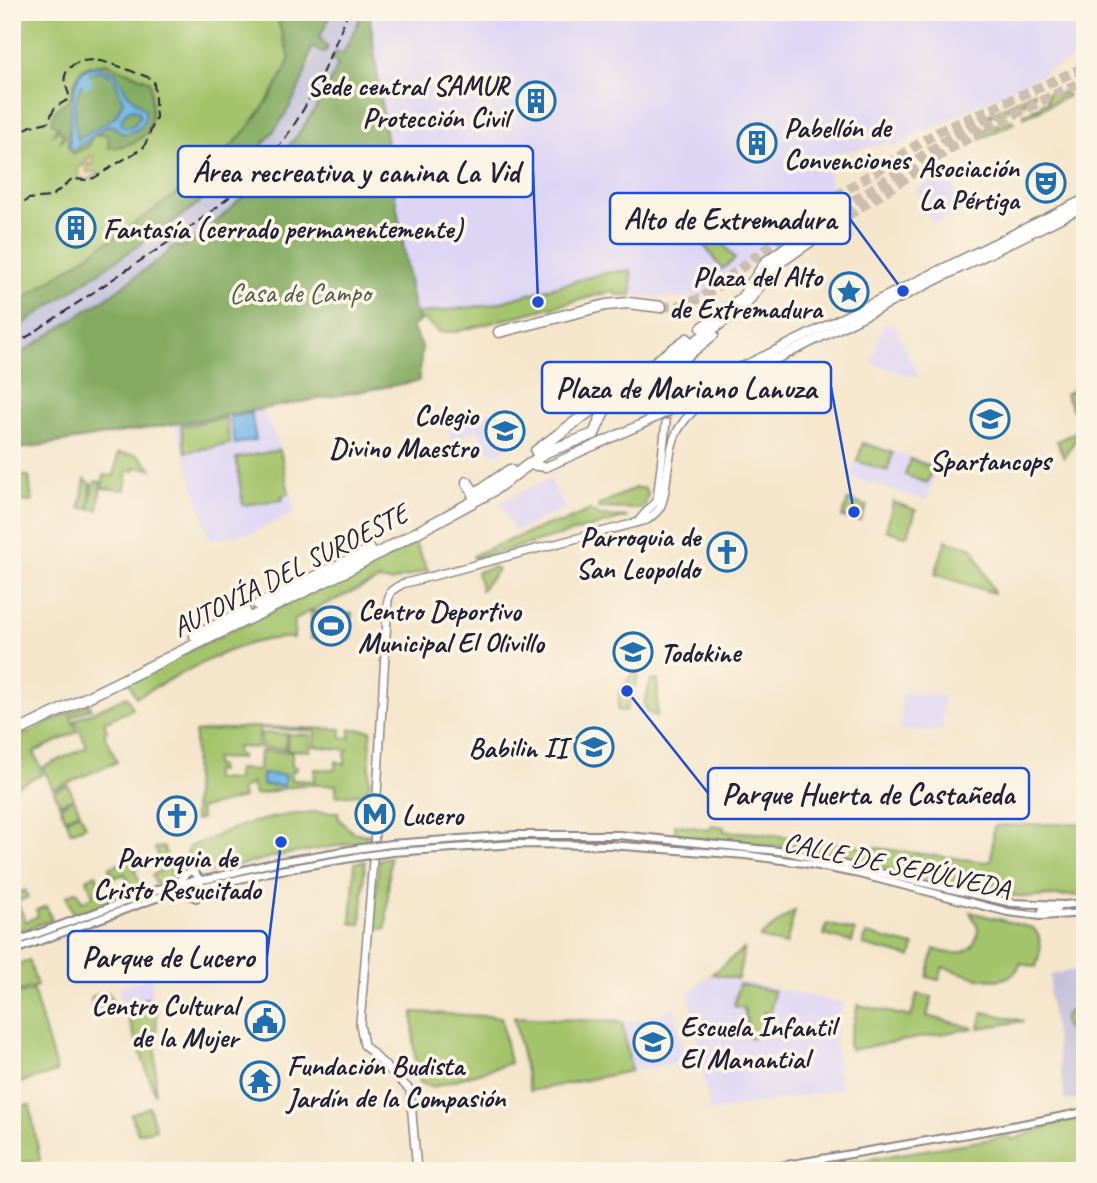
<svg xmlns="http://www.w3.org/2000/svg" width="1097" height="1183" font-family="Caveat,sans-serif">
	<rect width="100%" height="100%" fill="#fcf5e5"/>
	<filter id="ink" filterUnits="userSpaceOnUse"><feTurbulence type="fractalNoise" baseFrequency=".0143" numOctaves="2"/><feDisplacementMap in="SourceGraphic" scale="14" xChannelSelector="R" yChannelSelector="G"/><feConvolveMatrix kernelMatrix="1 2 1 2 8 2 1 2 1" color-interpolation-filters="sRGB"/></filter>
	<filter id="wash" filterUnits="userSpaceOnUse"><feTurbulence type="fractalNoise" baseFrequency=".00686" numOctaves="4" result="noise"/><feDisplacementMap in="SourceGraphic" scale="28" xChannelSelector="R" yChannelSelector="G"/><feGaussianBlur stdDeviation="1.57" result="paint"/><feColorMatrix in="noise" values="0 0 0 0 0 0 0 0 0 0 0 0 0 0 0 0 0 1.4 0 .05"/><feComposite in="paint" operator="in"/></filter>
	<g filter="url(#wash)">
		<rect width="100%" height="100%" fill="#f5e5cb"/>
		<g fill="#ded5f5">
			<polygon points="373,12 1085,12 1085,53 927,131 922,130 896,147 890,143 829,154 827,158 832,194 805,215 808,219 708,295 680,299 632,295 630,270 604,273 490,305 415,314 389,160 370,18"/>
			<polygon points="946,170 964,208 932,224 916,190"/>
			<polygon points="884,323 894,325 920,379 871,363"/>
			<polygon points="261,408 277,440 295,513 253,532 210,540 175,424"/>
			<polygon points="500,408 517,410 533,430 498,455 488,450 478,429 452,441 448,431"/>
			<polygon points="862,441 937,466 926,501 851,477"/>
			<polygon points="550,478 565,508 515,532 500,502"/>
			<polygon points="902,693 943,696 942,731 900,730"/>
			<polygon points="709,975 843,1003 834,1041 842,1089 710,1112 689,993"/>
			<polygon points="150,977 152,978 152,996 124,1006 119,991 121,987"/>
			<polygon points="675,1006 684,1062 631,1071 622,1022 650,1018"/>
		</g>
		<g fill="#c3c1db">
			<polygon points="333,12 363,12 315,111 273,167 199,237 185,246 171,247 168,253 106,298 12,359 12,332 209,198 251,159 265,143 312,61 312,47 328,47 319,37"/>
			<polygon points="1085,968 1085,1098 1065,1101 1049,994 1051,975"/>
		</g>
		<g fill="#a4c46c" stroke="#637354" stroke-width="2" fill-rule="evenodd">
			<path d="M12 12H275L290 59C255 140 193 184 123 232 86 257 49 282 12 307Z"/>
			<polygon points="1053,91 1057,95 1064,91 1068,96 1024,118 1024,113 1030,113 1033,109 1039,108 1043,103 1048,102 1046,94"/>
			<polygon points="1034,92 1034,95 1027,98 1026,103 1019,104 1019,108 1011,110 1008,107 1005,114 999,113 997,116 993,114 988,119 985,116"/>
			<polygon points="1012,120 1014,123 980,139 981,130 985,130 989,124 994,126 997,123 1000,126 1003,121"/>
			<polygon points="716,234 735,259 722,269 703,244"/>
			<polygon points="631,270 632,295 616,295 614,291 455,332 439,332 423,319 420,321 415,314 490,305 604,273"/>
			<polygon points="1085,385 1085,423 1082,427 1065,394"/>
			<polygon points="226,418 230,444 186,452 181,426"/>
			<polygon points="1078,431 1079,434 1064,458 1057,441"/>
			<polygon points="863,443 893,453 887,471 857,461"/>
			<polygon points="280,450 289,494 282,495 283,500 243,505 236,458"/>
			<polygon points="118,453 138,455 152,469 135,467 134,471 128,470 125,490 102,488 104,475 114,476"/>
			<polygon points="910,459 933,467 927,483 905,475"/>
			<polygon points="19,476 29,476 32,502 19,501"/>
			<polygon points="85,479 91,484 89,509 80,508"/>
			<polygon points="96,481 101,482 98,510 90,509 93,484"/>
			<polygon points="635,488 644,488 648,494 645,505 640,509 598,508 599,505"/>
			<polygon points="848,500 867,506 860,521 842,517"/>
			<polygon points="893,502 916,510 908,535 904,536 886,530"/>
			<polygon points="590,510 600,516 628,517 474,559 473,556 483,551 549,524 561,523"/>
			<polygon points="946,540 973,548 994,593 935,574"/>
			<path d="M415 543 428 570 391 582 379 580 308 612 295 620 294 638C241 635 183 674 136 697L128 680Z"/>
			<polygon points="493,567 498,570 481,590 477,572"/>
			<polygon points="311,612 352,614 351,640 310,638"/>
			<polygon points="634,671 639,674 626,711 618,710 619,693"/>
			<polygon points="651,680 658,680 657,716 648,713 644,704"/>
			<polygon points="127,696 133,709 104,722 107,731 104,733 117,762 53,789 43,767 87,747 75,720"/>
			<polygon points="89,703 91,708 71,717 77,732 34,752 43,774 12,788 12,741"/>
			<path d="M252 727 341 729V738H350V729L371 730 369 789 363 794 336 796V785H300L255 795 251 784 241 790 243 798 199 809 201 819 194 820 195 732ZM259 728 315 731 314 746 348 750 345 753V764L336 761 335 770 315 769 314 781 291 780 292 771H296L297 767 292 766V752L260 751 259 770 237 769V780L214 779V771H219V766H215V758L241 759V755H236L237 747 258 748Z"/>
			<polygon points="261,733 286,734 285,749 261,748"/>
			<polygon points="288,734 311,735 310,751 287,750"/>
			<polygon points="68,785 74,798 59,804 54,791"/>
			<polygon points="74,799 80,812 65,818 60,806"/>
			<path d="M314 812H338L339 819 352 832 369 835 366 837 365 841 272 857 209 873 197 868 187 852 190 846C208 842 220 832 237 827 261 819 288 814 314 812Z"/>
			<polygon points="80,813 86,826 71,832 66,819"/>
			<polygon points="1085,823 1085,895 1025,897 981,891 807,850 680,836 675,832 675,824 709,830 712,825 724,827 724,831 757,833 986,862 991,861 994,826"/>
			<polygon points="164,847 173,878 156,885 152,875 164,869 155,848"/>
			<polygon points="139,855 143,865 134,869 142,888 133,892 125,874 113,878 109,868"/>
			<polygon points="390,857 386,929 373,927 379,859"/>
			<polygon points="365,861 361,925 351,923 355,863"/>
			<polygon points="96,874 104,895 116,891 121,899 74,915 66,896 77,891 82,902 93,897 87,879"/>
			<polygon points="25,890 28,897 17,902 26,922 38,916 36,910 46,906 52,920 12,934 12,896"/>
			<polygon points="795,910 786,945 760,938 761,936"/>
			<path d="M970 912 1033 928C1045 940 1040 952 1036 967L1021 963C1007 994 968 974 943 967L939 980 927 977 934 949C955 957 977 955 978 928Z"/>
			<polygon points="827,924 855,931 852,942 824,935"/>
			<polygon points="866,934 914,946 911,957 863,945"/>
			<polygon points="744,949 738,979 712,974"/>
			<polygon points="29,960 37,986 12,993 12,968"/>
			<polygon points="739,984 774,991 770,1013 764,1012 767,1035 750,1038 744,1008 734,1006"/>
			<polygon points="33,990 57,1072 12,1085 12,996"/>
			<polygon points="106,992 109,993 113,1003 93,1009 91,997"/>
			<polygon points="917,994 932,997 927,1016 974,1028 851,1050 848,1045 858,1005 911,1017"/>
			<polygon points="147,998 157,1005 155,1094 124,1007"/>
			<circle cx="1075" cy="1021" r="11"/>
			<polygon points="413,1012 501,1017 510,1063 433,1087 420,1083 414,1049"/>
			<polygon points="983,1012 1024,1021 979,1028"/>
			<polygon points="514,1017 622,1022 631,1071 530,1091"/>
			<polygon points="30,1105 40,1160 12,1165 12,1108"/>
			<polygon points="149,1107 156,1129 138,1133 131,1114"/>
			<polygon points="1085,1118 1085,1171 795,1171 1010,1136 1012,1140 1059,1122"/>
		</g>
		<g fill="#83aa60" stroke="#52664e" stroke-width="2">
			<path d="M275 12H333L319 37 328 47 324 53 312 47C293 144 208 198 132 250 92 277 52 304 12 332V307C49 282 86 257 122 232 193 184 255 140 290 59Z"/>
			<path d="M363 12H373L370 18 389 160 414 309 420 321 412 327 422 346 419 381 218 417 12 450V359L106 298 168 253 171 247 185 246 199 237C258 186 306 137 338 65L332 59 336 51 343 54Z"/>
			<path d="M106 63 150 81C153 119 158 144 109 148L108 135H94L91 138 89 146 73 154 68 146V140L71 138 69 134 61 141 63 133 57 130 52 135 58 127 52 123C53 110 59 106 69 100 78 74 75 65 106 63Z"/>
		</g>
		<polygon fill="#eeda9e" stroke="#887e6c" stroke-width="2" points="88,157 93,157 94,164 87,164 87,172 98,172 98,174 87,180 79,178 78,167 84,166 84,162 88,161"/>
		<g fill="#6fb7e7" stroke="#486c91" stroke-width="2" fill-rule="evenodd">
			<path d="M98 66 116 73 127 93 145 110C147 125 137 132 123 134L115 127 109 125C96 132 83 147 70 150 69 136 70 83 83 71 87 67 93 67 98 66ZM98 70 114 77 123 101 116 116 78 140C71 120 74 77 98 70ZM133 109 139 112 140 116 133 126 125 127 122 125C120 117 126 111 133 109Z"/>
			<polygon points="251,413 256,440 235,444 230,417"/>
			<polygon points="262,774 285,775 284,786 262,785"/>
		</g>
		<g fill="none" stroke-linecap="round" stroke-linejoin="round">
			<polyline stroke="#6fb7e7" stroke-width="6" points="142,12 150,15 155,12"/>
			<polyline stroke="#6fb7e7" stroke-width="10" points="85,77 87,82"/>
		</g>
	</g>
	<g filter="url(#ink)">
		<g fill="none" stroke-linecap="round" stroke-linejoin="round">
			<polyline stroke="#cbbeae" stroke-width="7" stroke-dasharray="7 3.5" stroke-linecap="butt" points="666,423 672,408 689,395"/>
			<g stroke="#cbbeae" stroke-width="10" stroke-dasharray="10 5" stroke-linecap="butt">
				<polyline points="829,217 948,139 999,111"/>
				<polyline points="835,224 953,147 988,127 1085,80"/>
				<polyline points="661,307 677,306 702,298 825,203 938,132 1085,67"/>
			</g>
			<g stroke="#8c8483" stroke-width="10">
				<g id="tertiary">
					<polyline points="391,844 516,835 619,835 788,852 1012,903 1064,905 1085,903"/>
					<polyline points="392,852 516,844 610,845 745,855 804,863 859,874 1008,912 1041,916 1085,913"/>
					<path d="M190 871C202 875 203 888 196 898L189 895 180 879Z"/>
					<polyline points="198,889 269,872 363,856"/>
					<polyline points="1041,916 1042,910 1057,909"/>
					<polyline points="12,943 176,883 208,879 272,863 362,848"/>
					<polyline points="12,951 178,890 201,885"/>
					<polyline points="751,1171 991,1130 1085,1112"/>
				</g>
			</g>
			<g stroke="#8c8483" stroke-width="10">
				<g id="secondary">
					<polyline points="689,395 697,389"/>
					<polyline points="640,519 657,500 666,423"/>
					<path d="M417 1171 410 1090 364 1045 360 1024 374 848 388 600 391 591 402 584 647 520C651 517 656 513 659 509 668 497 666 454 676 434 687 411 711 396 733 384"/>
				</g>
			</g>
			<g stroke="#8c8483" stroke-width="11">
				<g id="primary">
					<polyline points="714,335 682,361 679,366 679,378 683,382 700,380 728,368"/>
					<polyline points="697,389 1085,199"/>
					<polyline points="529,465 546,467 640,425 801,347 1085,206"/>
				</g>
			</g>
			<g stroke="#8c8483" stroke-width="13">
				<g id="motorway">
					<polyline points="702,328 742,298 766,262 829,217"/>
					<polyline points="499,332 606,305 628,303 661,307"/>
					<polyline points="631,380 687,339"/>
					<polyline points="536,451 617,391"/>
					<polyline points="467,482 475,494"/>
					<polyline points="473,495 510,470"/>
					<polyline points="258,605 370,550"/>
					<polyline points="195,636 245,611"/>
					<polyline points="12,734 342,573 491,492 546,452 594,434 604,411 615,401 745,305 773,267 835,224"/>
				</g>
			</g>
			<use href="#tertiary" stroke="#fff" stroke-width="6"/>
			<use href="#secondary" stroke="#fff" stroke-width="7"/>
			<use href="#primary" stroke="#fff" stroke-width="8"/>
			<use href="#motorway" stroke="#fff" stroke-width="10"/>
			<g stroke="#22223b" stroke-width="2" stroke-dasharray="10 5" stroke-linecap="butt">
				<path d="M12 136 31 126 48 122 55 107 69 99C70 89 61 83 66 73 79 49 116 65 134 72 141 75 148 76 154 81L156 118 144 147 94 178 87 180 72 179 51 197 28 199 12 216"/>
				<path d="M12 347C54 319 95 291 137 263 190 228 244 193 283 141 312 101 330 57 348 12"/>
			</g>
			<g stroke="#8c8483" stroke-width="10" stroke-linecap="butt">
				<g id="tertiary-bridge">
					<polyline points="362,848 391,844"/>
					<polyline points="363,856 392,852"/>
				</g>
			</g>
			<use href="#tertiary-bridge" stroke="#fff" stroke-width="6"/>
		</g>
	</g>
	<defs>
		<g id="building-ring" transform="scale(2.0125)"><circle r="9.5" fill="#fcf5e5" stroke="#1f6fb2" stroke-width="1.5"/><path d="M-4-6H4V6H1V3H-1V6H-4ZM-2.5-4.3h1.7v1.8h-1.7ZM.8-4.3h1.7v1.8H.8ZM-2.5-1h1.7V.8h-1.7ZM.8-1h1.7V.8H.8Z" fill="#1f6fb2"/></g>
		<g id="theatre-ring" transform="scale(2.0125)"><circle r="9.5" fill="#fcf5e5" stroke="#1f6fb2" stroke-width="1.5"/><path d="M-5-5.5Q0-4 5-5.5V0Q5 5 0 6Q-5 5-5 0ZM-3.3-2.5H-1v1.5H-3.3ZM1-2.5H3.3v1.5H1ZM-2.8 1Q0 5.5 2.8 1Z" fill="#1f6fb2"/></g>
		<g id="sight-ring" transform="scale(2.0125)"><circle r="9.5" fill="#fcf5e5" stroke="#1f6fb2" stroke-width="1.5"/><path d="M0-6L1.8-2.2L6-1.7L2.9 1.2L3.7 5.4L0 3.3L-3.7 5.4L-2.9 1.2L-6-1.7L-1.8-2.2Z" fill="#1f6fb2"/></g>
		<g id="school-ring" transform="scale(2.0125)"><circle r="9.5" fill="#fcf5e5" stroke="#1f6fb2" stroke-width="1.5"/><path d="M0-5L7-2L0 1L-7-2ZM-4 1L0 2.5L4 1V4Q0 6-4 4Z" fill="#1f6fb2"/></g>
		<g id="church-ring" transform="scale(2.0125)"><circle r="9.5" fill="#fcf5e5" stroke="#1f6fb2" stroke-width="1.5"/><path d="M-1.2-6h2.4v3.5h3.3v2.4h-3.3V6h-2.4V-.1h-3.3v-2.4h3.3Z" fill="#1f6fb2"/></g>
		<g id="stadium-ring" transform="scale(2.0125)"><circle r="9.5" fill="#fcf5e5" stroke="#1f6fb2" stroke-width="1.5"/><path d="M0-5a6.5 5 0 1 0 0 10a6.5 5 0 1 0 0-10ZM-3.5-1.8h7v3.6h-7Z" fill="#1f6fb2"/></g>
		<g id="metro-ring" transform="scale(2.0125)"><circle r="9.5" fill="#fcf5e5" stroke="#1f6fb2" stroke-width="1.5"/><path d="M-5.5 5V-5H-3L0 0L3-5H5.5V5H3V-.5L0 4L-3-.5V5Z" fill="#1f6fb2"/></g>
		<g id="civic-ring" transform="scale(2.0125)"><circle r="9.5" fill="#fcf5e5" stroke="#1f6fb2" stroke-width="1.5"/><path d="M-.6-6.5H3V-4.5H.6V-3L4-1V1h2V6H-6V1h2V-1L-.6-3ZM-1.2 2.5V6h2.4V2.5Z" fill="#1f6fb2"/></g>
		<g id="temple-ring" transform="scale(2.0125)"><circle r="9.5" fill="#fcf5e5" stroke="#1f6fb2" stroke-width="1.5"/><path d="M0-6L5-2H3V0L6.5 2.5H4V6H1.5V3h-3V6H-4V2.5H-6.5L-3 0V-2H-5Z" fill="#1f6fb2"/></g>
	</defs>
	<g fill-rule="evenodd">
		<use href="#building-ring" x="536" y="101"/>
		<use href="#building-ring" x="757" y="143"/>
		<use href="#theatre-ring" x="1046" y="183"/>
		<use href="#building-ring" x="76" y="228"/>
		<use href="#sight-ring" x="849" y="292"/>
		<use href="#school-ring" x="990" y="419"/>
		<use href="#school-ring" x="505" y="431"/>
		<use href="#church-ring" x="727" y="552"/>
		<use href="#stadium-ring" x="331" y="626"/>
		<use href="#school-ring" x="633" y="652"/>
		<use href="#school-ring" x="594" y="747"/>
		<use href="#metro-ring" x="375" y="814"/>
		<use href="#church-ring" x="177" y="816"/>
		<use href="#civic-ring" x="265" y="1021"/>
		<use href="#school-ring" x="653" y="1042"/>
		<use href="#temple-ring" x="260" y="1081"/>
	</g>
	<g text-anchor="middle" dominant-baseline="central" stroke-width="7" stroke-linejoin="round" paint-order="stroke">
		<g font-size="28" font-weight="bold" fill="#22223b" stroke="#fcf5e5" text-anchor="end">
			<text x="509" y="85">Sede central SAMUR<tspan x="509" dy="32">Protección Civil</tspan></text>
			<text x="784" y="127" text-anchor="start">Pabellón de<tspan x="784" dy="32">Convenciones</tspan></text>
			<text x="1019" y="167">Asociación<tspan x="1019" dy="32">La Pértiga</tspan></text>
			<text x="103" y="228" text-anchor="start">Fantasía (cerrado permanentemente)</text>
			<text x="822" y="276">Plaza del Alto<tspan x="822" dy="32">de Extremadura</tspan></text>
			<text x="478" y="415">Colegio<tspan x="478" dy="32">Divino Maestro</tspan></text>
			<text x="990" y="460" text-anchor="middle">Spartancops</text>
			<text x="700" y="536">Parroquia de<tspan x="700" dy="32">San Leopoldo</tspan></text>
			<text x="358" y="610" text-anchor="start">Centro Deportivo<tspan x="358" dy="32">Municipal El Olivillo</tspan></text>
			<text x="660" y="652" text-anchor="start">Todokine</text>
			<text x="567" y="747">Babilin II</text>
			<text x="402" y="814" text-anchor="start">Lucero</text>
			<text x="177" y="857" text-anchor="middle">Parroquia de<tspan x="177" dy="32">Cristo Resucitado</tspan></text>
			<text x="238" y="1005">Centro Cultural<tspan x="238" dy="32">de la Mujer</tspan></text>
			<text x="680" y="1026" text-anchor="start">Escuela Infantil<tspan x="680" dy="32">El Manantial</tspan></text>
			<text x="287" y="1065" text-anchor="start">Fundación Budista<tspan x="287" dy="32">Jardín de la Compasión</tspan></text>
		</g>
		<g font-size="28" fill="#505b4c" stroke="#fcf5e5">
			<text x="300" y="292">Casa de Campo</text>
		</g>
		<g font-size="28" fill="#22223b" stroke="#fcf5e5">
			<text transform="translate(290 570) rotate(-27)">AUTOVÍA DEL SUROESTE</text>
			<text transform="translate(897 865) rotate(12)">CALLE DE SEPÚLVEDA</text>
		</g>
	</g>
	<path fill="none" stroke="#1d4ed8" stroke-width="2.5" d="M538 302L533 171M903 291L850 219M854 512L831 387M627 691L708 793M281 842L267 956"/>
	<g fill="#1d4ed8" stroke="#fcf5e5" stroke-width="2.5">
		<circle cx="538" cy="302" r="7"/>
		<circle cx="903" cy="291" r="7"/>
		<circle cx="854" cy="512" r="7"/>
		<circle cx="627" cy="691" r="7"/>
		<circle cx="281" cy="842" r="7"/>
	</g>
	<g fill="#fcf5e5" stroke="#1d4ed8" stroke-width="2.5">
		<rect x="178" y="146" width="355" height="51" rx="7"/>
		<rect x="610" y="193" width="240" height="51" rx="7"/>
		<rect x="542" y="362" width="289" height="51" rx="7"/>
		<rect x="708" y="768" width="321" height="51" rx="7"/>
		<rect x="68" y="931" width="199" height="51" rx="7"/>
	</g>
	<g font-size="30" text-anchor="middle" font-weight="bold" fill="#22223b">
		<text x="356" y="182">Área recreativa y canina La Vid</text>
		<text x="730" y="229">Alto de Extremadura</text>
		<text x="686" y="398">Plaza de Mariano Lanuza</text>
		<text x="868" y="804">Parque Huerta de Castañeda</text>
		<text x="168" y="967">Parque de Lucero</text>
	</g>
	<rect width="1097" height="1183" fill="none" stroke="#fcf5e5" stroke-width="42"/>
</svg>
